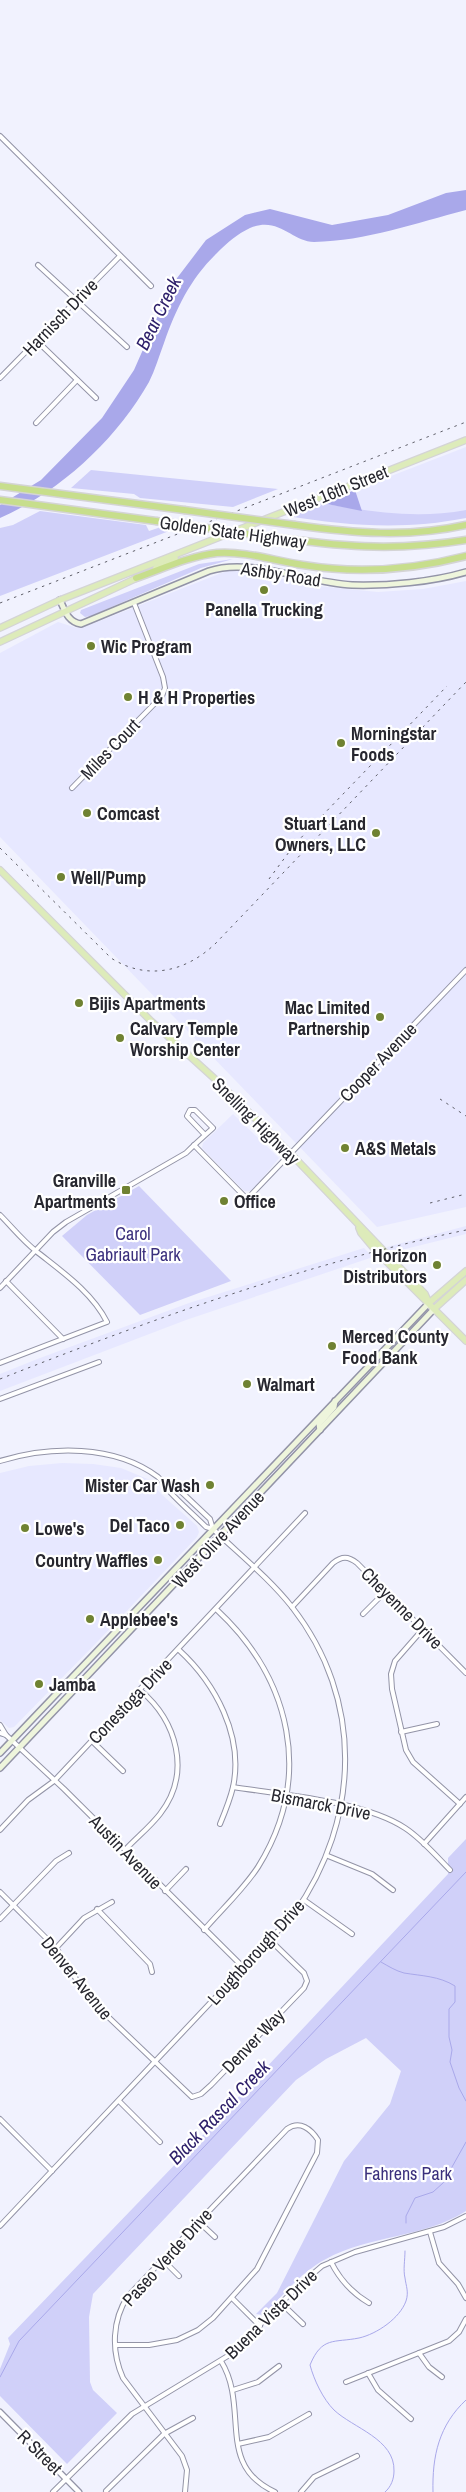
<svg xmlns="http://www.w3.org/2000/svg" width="466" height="2492" font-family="'Archivo Narrow',sans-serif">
	<rect width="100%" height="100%" fill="#f1f2fe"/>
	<g fill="#e7e8ff">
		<polygon points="466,447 466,510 446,514 395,515 362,511 355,490"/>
		<polygon points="229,570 243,571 318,586 378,592 423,589 466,581 466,1207 377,1227 0,837 0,653 58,622 77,628 87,626"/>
		<polygon points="233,1114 279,1158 252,1191 244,1191 202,1148 203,1143"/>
		<polygon points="466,1226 466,1234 397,1251 388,1250 387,1247"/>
		<polygon points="364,1248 373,1257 186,1320 0,1391 0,1374 40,1358 189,1303"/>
		<polygon points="62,1463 93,1464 121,1468 150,1480 161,1494 197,1526 199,1532 197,1537 100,1639 14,1727 9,1728 0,1720 0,1473 29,1466"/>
	</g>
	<g fill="#d0d0f9">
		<polygon points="91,470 278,489 233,507 140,498 134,494 71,488"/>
		<path d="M322 503C371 512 417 519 466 510V518C405 530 348 526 287 516Z"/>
		<polygon points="40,511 146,525 149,531 164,526 177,528 0,596 0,528 13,525"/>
		<polygon points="233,559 201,568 91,616 85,617 80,613 81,610 199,564"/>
		<polygon points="139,1186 231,1281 140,1315 62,1236 87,1215"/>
		<path d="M466 1839V2211C424 2238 369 2235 326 2259 301 2272 283 2295 264 2315L256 2314 277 2293 344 2161 390 2104 401 2071 366 2038 326 2059 296 2080 93 2294 89 2317 90 2382 93 2390 117 2413 67 2464 0 2396V2369L10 2344 8 2338 185 2154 448 1874V1858Z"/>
	</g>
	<g fill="#a9a8ea">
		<path d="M466 190V210C416 223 366 241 314 242 292 242 279 216 250 228 237 234 227 243 217 253 190 279 176 309 164 343 159 356 155 370 149 382 116 440 61 491 0 518V505L41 480 102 418 134 370 171 286 206 240 245 215 270 209 332 225 388 215 446 193Z"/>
		<polygon points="355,490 362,511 322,503"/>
	</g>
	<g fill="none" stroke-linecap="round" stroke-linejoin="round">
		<g stroke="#a9a8ea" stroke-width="1">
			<path d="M381 1962C388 1966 396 1971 404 1973 422 1976 439 1976 455 1986V2002L449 2009V2037L452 2050 450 2062 459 2088 466 2101"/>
			<polyline points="406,2223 406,2216 415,2198 433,2192 443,2183 466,2142"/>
			<polyline points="0,2377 19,2341 466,1872"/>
			<path d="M385 2492C391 2487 394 2479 394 2471 395 2439 353 2428 334 2410 323 2399 314 2380 310 2365 322 2336 334 2343 359 2338 377 2334 400 2318 406 2301 409 2292 406 2286 405 2278 403 2270 405 2260 405 2251"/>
			<path d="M433 2492C432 2456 439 2425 466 2400"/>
		</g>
		<g stroke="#9394a7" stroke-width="6">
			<g id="minor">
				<polyline points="0,136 151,286"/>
				<polyline points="38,265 127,347"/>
				<polyline points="36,340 96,398"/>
				<polyline points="0,378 120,256"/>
				<polyline points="36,423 77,380"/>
				<polyline points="72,788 162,696 165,688 163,677 134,603"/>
				<polyline points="194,1145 247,1199 466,970"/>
				<path d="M0 1215C12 1227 23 1241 36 1251 61 1271 92 1292 107 1322L0 1363"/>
				<polyline points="6,1281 63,1339"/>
				<path d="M0 1288 53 1232 66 1222 186 1153C195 1144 204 1136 213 1128L195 1110H190L187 1116 205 1135"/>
				<polyline points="0,1399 99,1362"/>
				<path d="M0 1461C50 1446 114 1444 158 1477 164 1482 165 1487 170 1492 181 1504 194 1515 206 1527L213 1529C239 1554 269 1578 292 1607 364 1699 361 1819 294 1914L0 2226"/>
				<polyline points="164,1483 173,1484 210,1519 213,1529"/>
				<path d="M292 1607 333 1563C342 1556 348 1556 357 1563L466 1673"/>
				<polyline points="363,1614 385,1592"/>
				<polyline points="423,1629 395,1661 391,1674 392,1689 406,1750 413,1762 460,1804"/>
				<path d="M179 1650C215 1683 244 1736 233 1787 230 1800 225 1812 220 1824"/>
				<polyline points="0,1725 6,1735"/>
				<polyline points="401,1732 437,1724"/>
				<polyline points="0,1733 6,1735 64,1789 245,1969"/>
				<polyline points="92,1741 123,1771"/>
				<path d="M233 1787C283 1795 364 1801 405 1828 422 1839 436 1856 450 1870"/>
				<polyline points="0,1830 28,1800 54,1781 305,1513"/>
				<polyline points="424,1844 466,1797"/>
				<path d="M125 1850C136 1838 150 1827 160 1814 192 1773 177 1721 140 1690"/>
				<polyline points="328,1856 372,1874 393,1890"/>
				<polyline points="165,1891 186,1869"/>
				<polyline points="0,1892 56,1948 80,1985 102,2011 192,2097 201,2094 211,2085 304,1988 307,1981 304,1973 271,1941"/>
				<polyline points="304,1900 352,1934"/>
				<polyline points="97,1909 150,1964 152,1972"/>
				<polyline points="0,1919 56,1861 69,1853"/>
				<path d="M204 1930C222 1909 243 1890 258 1867 314 1777 291 1679 217 1610"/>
				<polyline points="56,1948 84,1918 112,1902"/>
				<polyline points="119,2101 160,2142"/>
				<polyline points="0,2119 52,2171"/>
				<polyline points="199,2222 215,2237"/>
				<polyline points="430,2232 439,2263 458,2284 466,2298"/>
				<polyline points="163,2260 179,2276"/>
				<path d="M331 2262C340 2280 352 2293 369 2303"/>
				<polyline points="232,2298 260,2326"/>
				<polyline points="281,2303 303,2324"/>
				<path d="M116 2345H149L177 2340 198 2330 213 2318 257 2269 317 2153 318 2140C311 2129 300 2120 287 2129L128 2296C112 2320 111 2351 123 2378L182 2456 187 2470 185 2492"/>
				<polyline points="419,2353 429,2367 442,2377"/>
				<path d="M221 2361C250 2408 215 2465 275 2492"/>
				<polyline points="368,2373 378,2390 411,2419"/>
				<polyline points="346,2382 449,2341 459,2332 466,2319"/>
				<polyline points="233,2390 258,2382 279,2366"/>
				<polyline points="238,2444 269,2437 309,2414"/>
				<polyline points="106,2491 164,2434 193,2418"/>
				<polyline points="53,2492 132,2414 231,2354 294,2290 322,2266 355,2252 444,2227 466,2216"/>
				<polyline points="301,2492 314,2477 357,2456"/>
			</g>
		</g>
		<g stroke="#9394a7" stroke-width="7">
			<polyline id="tertiary" points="0,2412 79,2492"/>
		</g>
		<g stroke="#9394a7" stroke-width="8">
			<g id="secondary">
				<path d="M60 600C65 611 68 622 81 624L209 571C250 557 308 583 352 585 388 586 432 582 466 572"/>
				<polyline points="320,1430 319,1424 334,1407 335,1401"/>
				<polyline points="0,1753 429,1303"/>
				<polyline points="0,1768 434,1309"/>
			</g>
		</g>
		<g stroke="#d4d4d5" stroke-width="8">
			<g id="primary">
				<polyline points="156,568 175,558"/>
				<polyline points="0,628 60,600 466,440"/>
				<polyline points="0,642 139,577"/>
				<polyline points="0,870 151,1021 215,1079 292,1155 425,1294 429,1303"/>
				<polyline points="359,1228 361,1233 376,1251 466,1341"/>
				<polyline points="429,1303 466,1271"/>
				<polyline points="434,1309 466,1280"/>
			</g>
		</g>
		<g stroke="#d4d4d5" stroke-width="9">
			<g id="motorway">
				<polyline points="0,486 184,510"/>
				<polyline points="0,500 156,521"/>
				<path d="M295 525C353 533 408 538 466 525"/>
				<path d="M263 536C337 546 391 552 466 540"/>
				<path d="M136 578C162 569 189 556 217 553 246 551 275 561 303 565 358 574 412 570 466 556"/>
			</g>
		</g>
		<use href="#minor" stroke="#fff" stroke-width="4"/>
		<use href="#tertiary" stroke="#fff" stroke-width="4.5"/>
		<use href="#secondary" stroke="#eef5dc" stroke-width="5"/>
		<use href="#primary" stroke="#ddebba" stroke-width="5.5"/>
		<use href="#motorway" stroke="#c7de8c" stroke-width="6"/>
		<g stroke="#5f5f69" stroke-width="1" stroke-dasharray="2.5 5" stroke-linecap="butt">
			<polyline points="0,603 466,422"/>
			<path d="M0 848 111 958C147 981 186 972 216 943L466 682"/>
			<polyline points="269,879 295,844 447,686"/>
			<polyline points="440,1099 466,1116"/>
			<polyline points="430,1203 466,1194"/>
			<path d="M0 1379C152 1319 305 1264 466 1230"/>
		</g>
		<g stroke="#d4d4d5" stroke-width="9" stroke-linecap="butt">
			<g id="motorway-bridge">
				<polyline points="184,510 295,525"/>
				<polyline points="156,521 263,536"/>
			</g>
		</g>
		<use href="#motorway-bridge" stroke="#c7de8c" stroke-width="6"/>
	</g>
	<g fill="#6f8232" stroke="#fff" stroke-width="2">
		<circle cx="264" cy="590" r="5"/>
		<circle cx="91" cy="646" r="5"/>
		<circle cx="128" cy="697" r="5"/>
		<circle cx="341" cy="743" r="5"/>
		<circle cx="87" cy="813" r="5"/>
		<circle cx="376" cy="833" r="5"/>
		<circle cx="61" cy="877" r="5"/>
		<circle cx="79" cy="1003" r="5"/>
		<circle cx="380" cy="1017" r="5"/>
		<circle cx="120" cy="1038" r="5"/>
		<circle cx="345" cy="1148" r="5"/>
		<rect x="121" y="1185" width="10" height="10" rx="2.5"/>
		<circle cx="224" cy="1201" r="5"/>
		<circle cx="437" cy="1265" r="5"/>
		<circle cx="332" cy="1346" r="5"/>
		<circle cx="247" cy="1384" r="5"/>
		<circle cx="210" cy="1485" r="5"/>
		<circle cx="180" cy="1525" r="5"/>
		<circle cx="25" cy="1528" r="5"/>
		<circle cx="158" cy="1560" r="5"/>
		<circle cx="90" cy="1619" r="5"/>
		<circle cx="39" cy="1684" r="5"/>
	</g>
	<g text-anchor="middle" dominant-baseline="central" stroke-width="4.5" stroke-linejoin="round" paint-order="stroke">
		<g font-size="18" fill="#27272f" stroke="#fff">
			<text transform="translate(60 317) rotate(-46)">Harnisch Drive</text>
			<text transform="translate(336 491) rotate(-22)">West 16th Street</text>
			<text transform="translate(233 532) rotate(8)">Golden State Highway</text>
			<text transform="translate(281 574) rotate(9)">Ashby Road</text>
			<text transform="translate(110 749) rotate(-46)">Miles Court</text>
			<text transform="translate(378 1062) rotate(-46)">Cooper Avenue</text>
			<text transform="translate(256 1121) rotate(45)">Snelling Highway</text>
			<text transform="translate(218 1539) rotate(-47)">West Olive Avenue</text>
			<text transform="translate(402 1608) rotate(45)">Cheyenne Drive</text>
			<text transform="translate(130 1701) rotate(-46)">Conestoga Drive</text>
			<text transform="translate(321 1804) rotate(11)">Bismarck Drive</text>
			<text transform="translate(126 1852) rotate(46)">Austin Avenue</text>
			<text transform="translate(256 1952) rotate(-48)">Loughborough Drive</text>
			<text transform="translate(77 1978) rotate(51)">Denver Avenue</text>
			<text transform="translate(253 2041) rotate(-46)">Denver Way</text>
			<text transform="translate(167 2257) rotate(-48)">Paseo Verde Drive</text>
			<text transform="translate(271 2314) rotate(-44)">Buena Vista Drive</text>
			<text transform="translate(40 2452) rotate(45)">R Street</text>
		</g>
		<g font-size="18" font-weight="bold" fill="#27272f" stroke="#fff" text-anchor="start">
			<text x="264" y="609" text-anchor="middle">Panella Trucking</text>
			<text x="101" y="646">Wic Program</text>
			<text x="138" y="697">H &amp; H Properties</text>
			<text x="351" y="733">Morningstar<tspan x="351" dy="21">Foods</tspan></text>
			<text x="97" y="813">Comcast</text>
			<text x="366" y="823" text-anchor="end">Stuart Land<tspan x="366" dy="21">Owners, LLC</tspan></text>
			<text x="71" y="877">Well/Pump</text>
			<text x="89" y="1003">Bijis Apartments</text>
			<text x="370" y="1007" text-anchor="end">Mac Limited<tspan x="370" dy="21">Partnership</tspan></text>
			<text x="130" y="1028">Calvary Temple<tspan x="130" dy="21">Worship Center</tspan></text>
			<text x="355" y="1148">A&amp;S Metals</text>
			<text x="116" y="1180" text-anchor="end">Granville<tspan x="116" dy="21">Apartments</tspan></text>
			<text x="234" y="1201">Office</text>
			<text x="427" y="1255" text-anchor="end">Horizon<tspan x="427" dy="21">Distributors</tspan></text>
			<text x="342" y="1336">Merced County<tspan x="342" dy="21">Food Bank</tspan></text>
			<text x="257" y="1384">Walmart</text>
			<text x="200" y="1485" text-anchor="end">Mister Car Wash</text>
			<text x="170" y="1525" text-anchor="end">Del Taco</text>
			<text x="35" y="1528">Lowe's</text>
			<text x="148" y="1560" text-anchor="end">Country Waffles</text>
			<text x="100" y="1619">Applebee's</text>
			<text x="49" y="1684">Jamba</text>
		</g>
		<g font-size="18" fill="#3b307d" stroke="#fff">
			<text x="133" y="1233">Carol<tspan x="133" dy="21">Gabriault Park</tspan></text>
			<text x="408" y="2173">Fahrens Park</text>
		</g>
		<g font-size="19" font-style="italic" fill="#2c1e69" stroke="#fff">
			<text transform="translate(158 313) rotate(-64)">Bear Creek</text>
			<text transform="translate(219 2112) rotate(-46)">Black Rascal Creek</text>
		</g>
	</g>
</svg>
